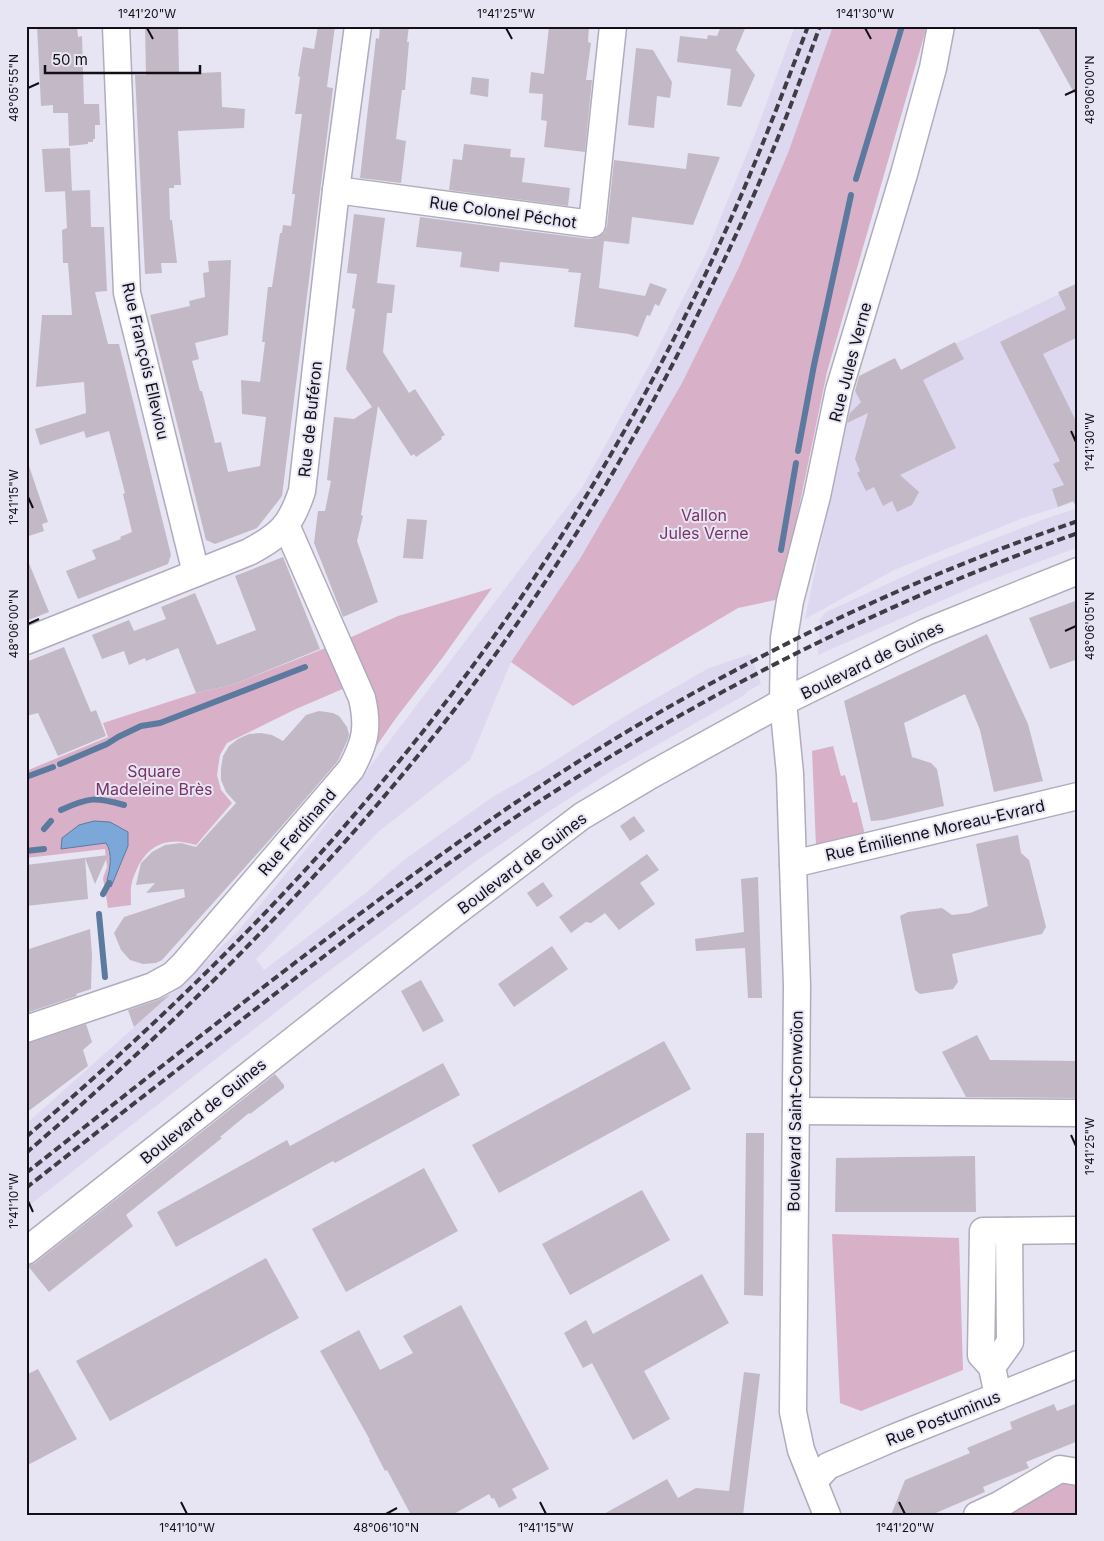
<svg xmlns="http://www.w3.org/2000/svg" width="1104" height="1541" font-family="Inter,sans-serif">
	<rect width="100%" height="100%" fill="#e7e4f4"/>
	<g fill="#ddd8f0">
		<polygon points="795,26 833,26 788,153 738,269 682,383 629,477 581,557 511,662 470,760 378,832 256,959 264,970 367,892 404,860 494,796 542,769 625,716 709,668 751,654 761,684 748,691 743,696 608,773 527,826 476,861 309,986 26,1208 26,1124 178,988 239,930 318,835 583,486 651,362 707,251 755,134"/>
		<polygon points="1078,285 1078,501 1023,518 894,570 805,619 852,393"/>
		<polygon points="1078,508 1078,547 975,586 818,655 820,619 826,612 935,562 1050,517"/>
	</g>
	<g fill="#d8b1c9">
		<polygon points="833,26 927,26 827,372 780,599 738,608 573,706 511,662 581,557 682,383 738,269 788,153"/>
		<polygon points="492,588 443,657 396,718 371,754 347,639 398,616"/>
		<path d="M328 647 345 688 296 709 227 743 220 755 217 775 221 790 232 803 196 845C162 834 142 849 132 882 130 889 131 898 131 905L108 908 103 878 107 867 105 849 26 858V771L108 737 103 723 196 693 232 685Z"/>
		<polygon points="833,746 841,776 845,775 853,803 857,802 865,835 816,846 812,751"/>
		<polygon points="832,1234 959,1238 963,1370 861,1411 840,1403"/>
		<polygon points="1058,1476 1078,1481 1078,1515 987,1515"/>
	</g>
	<path fill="#7ba8d8" stroke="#5c7a9e" d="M94 821 110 822 128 832V846L111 887 107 880C110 870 113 853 106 843L61 849 62 838 79 825Z"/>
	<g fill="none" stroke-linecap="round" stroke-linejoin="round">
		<g stroke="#5c7a9e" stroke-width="6">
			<polyline points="856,179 902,26"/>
			<polyline points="798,451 814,365 851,195"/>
			<polyline points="781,550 796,463"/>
			<polyline points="60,764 107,744 118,737 141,726 160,723 305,667"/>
			<polyline points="26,777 53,767"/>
			<path d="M61 810C89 797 95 797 124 805"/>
			<polyline points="44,829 51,821"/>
			<polyline points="26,851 44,849"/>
			<polyline points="103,894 109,883"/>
			<polyline points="99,914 105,977"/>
		</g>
	</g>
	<g fill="#c3b9c6">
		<polygon points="37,26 77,26 78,37 82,36 84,104 99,104 100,125 95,125 95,139 93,139 93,142 88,142 88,144 69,146 68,113 53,113 53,105 41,106"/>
		<polygon points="145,26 178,26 179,74 221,72 222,107 245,109 244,128 178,131 181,185 174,185 174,188 169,188 170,220 172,220 177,263 161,263 162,273 145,274 135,75 146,75"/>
		<polygon points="318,26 335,26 327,87 333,88 282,496 257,528 215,544 206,540 150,315 190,306 189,301 205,297 203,273 209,272 208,261 231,260 228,335 195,343 199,359 192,361 200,391 202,391 215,443 221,442 228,472 260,466 266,417 242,414 241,380 260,382 265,342 262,342 268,287 272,287 280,233 282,233 283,225 291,226 295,194 292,194 302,114 295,114 300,77 298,76 303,47 314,49"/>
		<polygon points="380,26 409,26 407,42 409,42 405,90 402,90 396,139 406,141 401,183 360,178 376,38 379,39"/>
		<polygon points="549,26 589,26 588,42 591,43 586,80 592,80 585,152 544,147 547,121 541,120 543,94 529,93 531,72 544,74"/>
		<polygon points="721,26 746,26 736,50 755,75 741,107 727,105 731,69 677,62 680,36 707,39 708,35 717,36"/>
		<polygon points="1037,26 1078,26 1078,100"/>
		<polygon points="636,48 653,50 672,82 670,98 657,96 654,128 628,125"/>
		<polygon points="472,77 489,79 488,97 470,94"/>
		<polygon points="464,144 511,149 510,157 525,158 522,182 570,188 568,206 449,190 453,159 462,160"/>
		<polygon points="70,148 72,191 45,192 42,149"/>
		<polygon points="688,153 720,157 693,225 632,217 629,244 604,241 599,288 645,296 650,283 667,289 659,306 655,304 650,316 647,315 638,337 629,334 574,327 581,273 568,272 569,269 500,262 499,272 460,267 462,252 416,247 420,217 590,239 597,238 604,233 607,226 614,160 686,169"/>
		<polygon points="90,190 91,227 104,227 107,291 95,292 108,344 119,344 171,555 168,564 78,599 66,571 96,559 92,550 121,539 120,537 132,532 123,494 125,493 109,431 86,438 84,431 40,445 35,429 86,413 84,382 36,387 42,315 72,315 68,263 63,263 62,230 67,228 65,191"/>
		<polygon points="354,214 385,218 377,283 395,285 392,313 387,313 383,352 409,393 415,389 445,435 441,437 442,439 416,457 414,454 411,456 378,406 361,515 363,516 357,541 378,602 343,617 314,543 318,511 325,511 331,481 327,480 334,417 354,419 372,407 346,369 355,309 352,308 357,274 347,273"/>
		<polygon points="1078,283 1078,337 1043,354 1078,425 1078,510 1073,501 1058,507 1052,489 1064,485 1053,464 1060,461 1000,342 1066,309 1058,292"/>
		<polygon points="955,342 964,359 923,380 956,448 900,475 919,492 912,505 897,512 892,501 883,506 874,487 866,491 857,473 860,471 855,459 868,413 847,423 850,413 861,402 855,391 859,376 895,358 901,370"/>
		<polygon points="29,466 48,522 42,524 44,531 26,537 26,467"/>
		<polygon points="407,519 427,520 423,559 403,558"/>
		<polygon points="26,556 49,612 26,621"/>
		<polygon points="283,557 320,649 232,685 196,693 178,648 146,661 145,658 129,665 124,651 102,659 92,635 129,620 134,631 166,619 161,607 195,593 217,645 256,630 235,576"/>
		<polygon points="1078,600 1078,659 1050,669 1029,618"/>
		<polygon points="987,634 1028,724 1043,781 994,792 980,730 965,694 904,723 912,757 931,763 937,769 944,806 884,820 871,821 844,701"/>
		<polygon points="64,647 91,712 96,710 106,736 58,756 38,713 26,716 26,662"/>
		<polygon points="319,711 333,713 339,716 347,727 349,734 348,739 338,761 281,827 162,960 156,963 143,964 130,960 121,950 114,933 124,917 185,897 184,889 146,893 155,883 136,885 141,863 152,852 165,845 181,843 196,847 236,803 226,792 221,780 221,768 223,756 229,746 238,739 249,734 261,733 272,735 283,741 306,715"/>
		<polygon points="634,816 645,831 630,841 620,826"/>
		<polygon points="1018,835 1021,853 1029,860 1046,927 1042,934 952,954 958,982 953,989 920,994 915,990 900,916 908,912 942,908 952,915 970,913 988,906 976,844"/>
		<polygon points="647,854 659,870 640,883 655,904 619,930 605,913 591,923 586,922 571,933 559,917"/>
		<polygon points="108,855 95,884 85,858 88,899 26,906 26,865"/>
		<polygon points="758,877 762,998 748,998 745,948 696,951 695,939 744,932 741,879"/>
		<polygon points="543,882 553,896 537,907 527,893"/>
		<polygon points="90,929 92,954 91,989 76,994 77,996 26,1013 26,950"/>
		<polygon points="552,946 568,969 514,1007 498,984"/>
		<polygon points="421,980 444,1021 423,1032 401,991"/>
		<polygon points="171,994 134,1027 128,1010 158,1000"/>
		<polygon points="86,1024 92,1042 83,1050 88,1066 26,1113 26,1044"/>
		<polygon points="977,1035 990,1060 1078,1061 1078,1098 966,1097 942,1052"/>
		<polygon points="664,1041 691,1089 499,1193 472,1145"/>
		<polygon points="443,1063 460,1095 335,1163 333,1161 176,1247 157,1212 287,1140 290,1146"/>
		<polygon points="275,1074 284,1085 284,1088 250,1114 249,1113 220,1137 222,1138 126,1215 133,1226 49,1292 28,1266 35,1263"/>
		<polygon points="746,1133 764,1133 763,1296 744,1295"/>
		<polygon points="975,1156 976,1212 835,1212 836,1158"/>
		<polygon points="424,1168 458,1231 346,1292 312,1229"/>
		<polygon points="642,1190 670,1240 570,1295 542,1244"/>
		<polygon points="266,1258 299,1318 110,1421 76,1361"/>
		<polygon points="702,1274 729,1323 644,1371 670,1419 633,1440 592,1363 583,1368 564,1333 586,1320 593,1334"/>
		<polygon points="461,1305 549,1469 512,1489 517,1498 499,1508 494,1498 492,1499 489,1494 452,1515 411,1515 387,1470 385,1471 369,1440 370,1440 320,1351 359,1330 380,1370 413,1353 403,1336"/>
		<polygon points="38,1369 77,1439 26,1466 26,1375"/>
		<polygon points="744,1372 760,1374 743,1515 602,1515 667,1479 678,1498 696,1488 729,1491"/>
		<polygon points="1078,1403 1078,1441 1026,1462 1029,1468 983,1487 985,1492 931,1515 891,1515 905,1480 970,1453 967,1448 1012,1429 1010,1422 1054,1404 1057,1411"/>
	</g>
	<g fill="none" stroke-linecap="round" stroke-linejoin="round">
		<g stroke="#b0acbc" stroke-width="29">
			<g id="minor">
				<polyline points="116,26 127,293 196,573"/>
				<polyline points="336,190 592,224 613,26"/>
				<path d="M26 641 249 552C281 535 291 525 302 491L336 190 358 26"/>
				<polyline points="793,864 1078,796"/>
				<path d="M26 1029 153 986 173 975 184 964 351 769C365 743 369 728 362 698L286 525"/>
				<polyline points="796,1111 1078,1113"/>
				<polyline points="26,1251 452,915 582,816 651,775 783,702 926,632 1078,571"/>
				<polyline points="992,1367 1010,1342 1009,1231"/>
				<polyline points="998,1396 992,1367 981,1355 983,1231 1078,1230"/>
				<polyline points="814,1481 828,1466 893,1438 1078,1364"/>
				<polyline points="827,1515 801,1450 793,1412 797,986 790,774 783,702 784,638 790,601 817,496 839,390 904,174 933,68 941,26"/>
				<polyline points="977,1515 999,1505 1060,1469 1078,1472"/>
			</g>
		</g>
		<use href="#minor" stroke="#fff" stroke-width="26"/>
		<g stroke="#3e3c44" stroke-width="4" stroke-dasharray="8 4" stroke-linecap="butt">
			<path d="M26 1137C156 1026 279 907 387 776 518 618 628 442 714 256 749 181 779 104 808 26"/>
			<path d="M26 1153C175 1025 315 886 437 732 531 613 612 483 681 348 713 285 743 222 770 157 788 114 804 70 820 26"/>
			<path d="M26 1173C187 1047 346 918 515 803 686 687 881 588 1078 521"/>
			<path d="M26 1188C115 1118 204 1049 293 980 379 914 466 848 557 790 720 685 895 598 1078 533"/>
		</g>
	</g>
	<path fill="none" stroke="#121016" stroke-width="2" d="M147 28 153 39M506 28 512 39M865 28 871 39M28 88 39 83M1065 95 1076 90M1071 431 1076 442M28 497 33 508M28 624 39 619M1065 631 1076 626M1071 1135 1076 1146M28 1201 33 1212M181 1502 187 1514M540 1502 546 1514M899 1502 905 1514M386 1514 397 1508"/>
	<g text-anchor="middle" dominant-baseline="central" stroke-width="4" stroke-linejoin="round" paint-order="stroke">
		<g font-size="16" fill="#121016" stroke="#e7e4f4">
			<text transform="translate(503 212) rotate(8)">Rue Colonel Péchot</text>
			<text transform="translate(146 361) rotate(77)">Rue François Elleviou</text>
			<text transform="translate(850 362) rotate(-75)">Rue Jules Verne</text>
			<text transform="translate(310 419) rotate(-84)">Rue de Buféron</text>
			<text transform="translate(872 660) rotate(-26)">Boulevard de Guines</text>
			<text transform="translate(935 830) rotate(-13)">Rue Émilienne Moreau-Evrard</text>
			<text transform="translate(297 832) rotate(-49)">Rue Ferdinand</text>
			<text transform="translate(522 863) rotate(-37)">Boulevard de Guines</text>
			<text transform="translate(203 1111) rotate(-39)">Boulevard de Guines</text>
			<text transform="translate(795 1111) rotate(-89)">Boulevard Saint-Conwoïon</text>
			<text transform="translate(943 1418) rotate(-22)">Rue Postuminus</text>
		</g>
		<g font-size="16" fill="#793364" stroke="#e7e4f4">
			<text x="704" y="515">Vallon<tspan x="704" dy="18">Jules Verne</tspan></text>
			<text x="154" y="771">Square<tspan x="154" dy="18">Madeleine Brès</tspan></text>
		</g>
	</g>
	<rect width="1104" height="1541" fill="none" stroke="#e7e4f4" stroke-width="55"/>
	<path d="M45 65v8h155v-8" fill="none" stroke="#121016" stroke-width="2.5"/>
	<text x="52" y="65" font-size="15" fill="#121016" stroke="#e7e4f4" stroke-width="4" paint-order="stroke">50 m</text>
	<rect x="28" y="28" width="1048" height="1486" fill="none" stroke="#121016" stroke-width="2"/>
	<g font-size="12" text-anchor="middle" fill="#121016">
		<text x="147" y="18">1°41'20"W</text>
		<text x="506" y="18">1°41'25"W</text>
		<text x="865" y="18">1°41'30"W</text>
		<text transform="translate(14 88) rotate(-90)" y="4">48°05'55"N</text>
		<text transform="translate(1090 90) rotate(-90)" y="4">48°06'00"N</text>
		<text transform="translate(1090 442) rotate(-90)" y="4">1°41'30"W</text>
		<text transform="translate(14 497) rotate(-90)" y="4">1°41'15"W</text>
		<text transform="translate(14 624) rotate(-90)" y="4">48°06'00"N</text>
		<text transform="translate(1090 626) rotate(-90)" y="4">48°06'05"N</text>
		<text transform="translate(1090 1146) rotate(-90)" y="4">1°41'25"W</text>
		<text transform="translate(14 1201) rotate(-90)" y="4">1°41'10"W</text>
		<text x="187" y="1532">1°41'10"W</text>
		<text x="386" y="1532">48°06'10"N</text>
		<text x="546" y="1532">1°41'15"W</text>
		<text x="905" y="1532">1°41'20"W</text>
	</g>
</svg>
